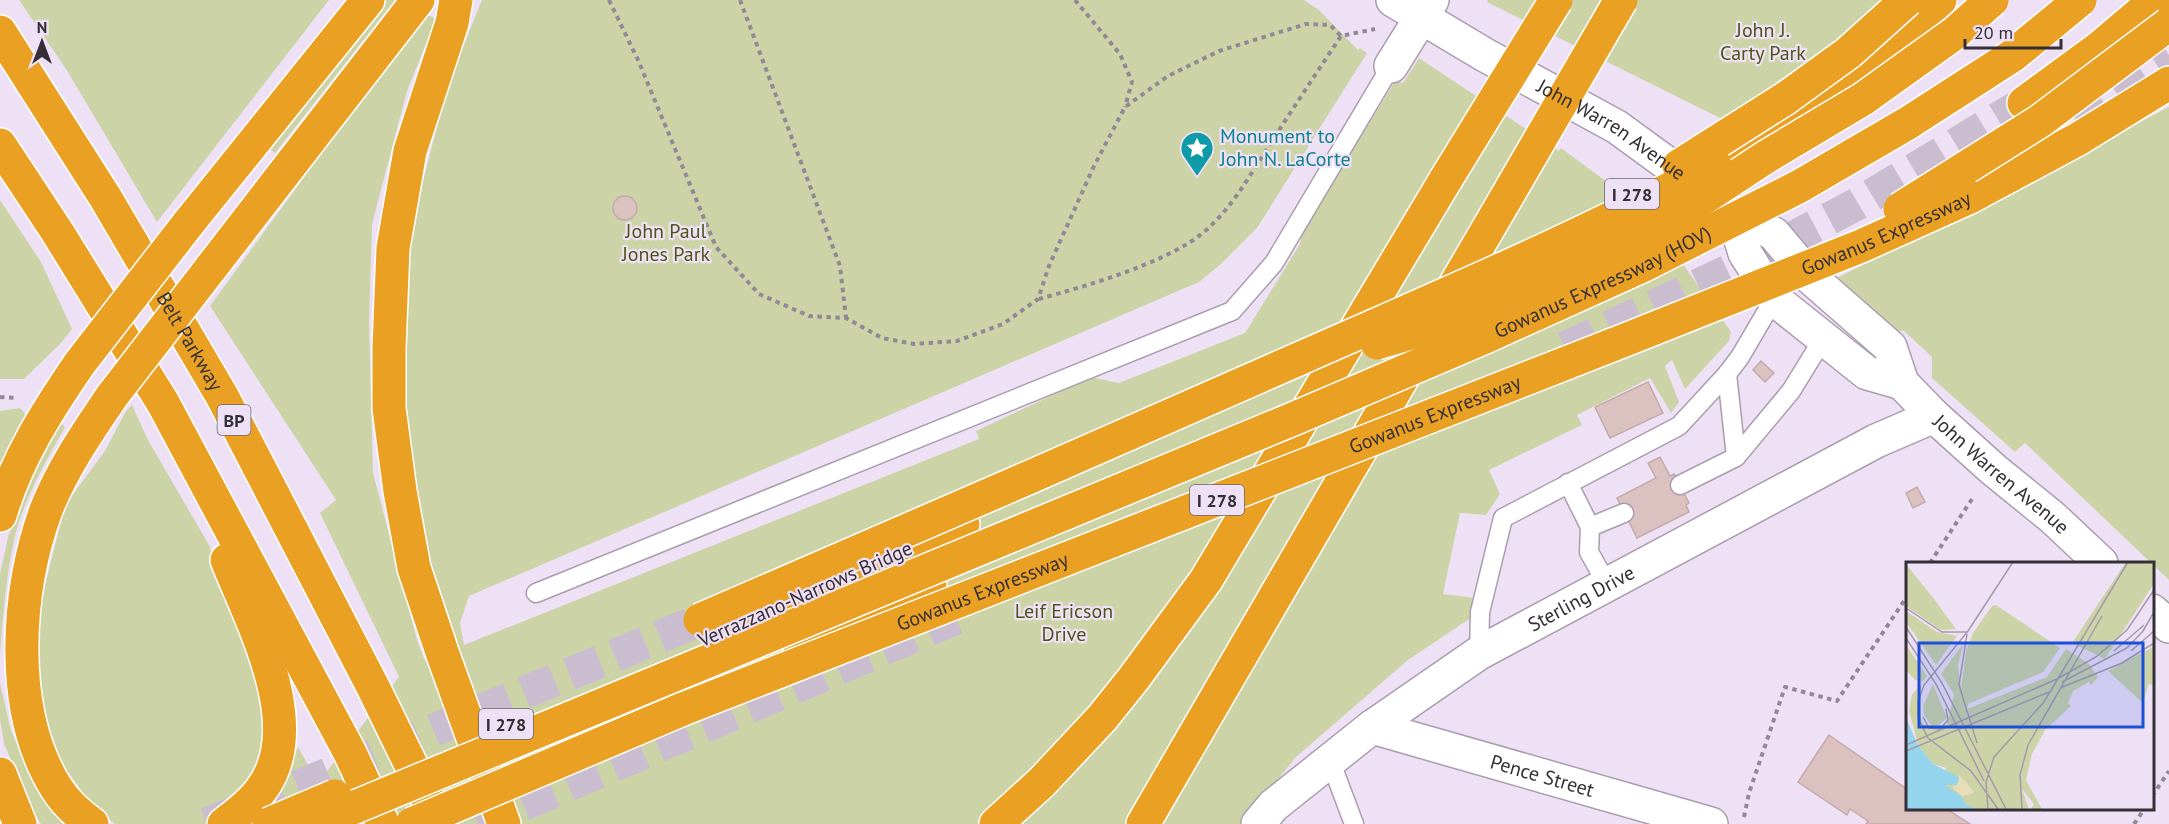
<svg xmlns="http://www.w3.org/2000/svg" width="2169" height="824" font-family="'PT Sans',sans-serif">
	<rect width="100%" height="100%" fill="#efe1f5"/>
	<g fill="#ccd4a7">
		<polygon points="19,0 329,0 157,222 66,69"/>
		<polygon points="386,0 395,0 275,153 270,149"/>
		<polygon points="482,0 1304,0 1319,10 1358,50 1360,48 1367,53 1257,228 1221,264 1199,282 469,596 460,623 464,645 979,439 976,431 1091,377 1119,383 1245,333 1300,244 1303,231 1395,81 1403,83 1419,58 1559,151 1561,148 1644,209 1731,332 1729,341 1685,389 1672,360 1665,366 1679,402 1671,413 1650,378 1577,415 1582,425 1489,470 1500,494 1486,515 1460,513 1443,594 1475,598 1472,617 1408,660 1296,757 1241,824 266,824 298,747 318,783 399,677 320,513 336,500 210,306 424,13 436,19 407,91 372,224 369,322 373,473 417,640 425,661 454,649 443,619 418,508 407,445 403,343 410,231 449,81"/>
		<polygon points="1488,0 1914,0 1798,157 1487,2"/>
		<polygon points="2169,107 2169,580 2025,443 2015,452 1932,378 1932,357 1904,331 1880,329 1835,279"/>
		<polygon points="0,200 41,262 72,329 61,343 24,379 0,379"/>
		<polygon points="132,405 148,440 209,545 250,649 267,735 262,789 224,824 115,824 94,808 59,760 41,702 37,618 65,505 105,451 126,411"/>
		<polygon points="20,408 25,414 0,474 0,411"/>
		<path d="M59 421 65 427C46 461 25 497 15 536 6 575 3 616 0 656V574L8 537 32 469Z"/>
		<polygon points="0,683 11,731 40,793 63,824 41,824 36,817 4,744 0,719"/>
	</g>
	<g fill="#dbc1c0" stroke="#c4aaa9" stroke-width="1.5">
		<circle cx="625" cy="208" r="12"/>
		<polygon points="1761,361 1774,373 1765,382 1753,370"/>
		<polygon points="1648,382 1663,413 1610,438 1595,407"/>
		<polygon points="1660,457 1670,476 1674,474 1689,503 1686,505 1689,512 1637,538 1617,498 1656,478 1648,463"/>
		<polygon points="1917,487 1925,502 1913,508 1906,493"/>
		<polygon points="1829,735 1908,790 1908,808 1945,808 1970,824 1866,824 1868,821 1850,809 1847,815 1798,782"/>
	</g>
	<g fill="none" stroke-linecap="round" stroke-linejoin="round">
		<g stroke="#cabdcf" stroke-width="33" stroke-dasharray="33 16" stroke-linecap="butt">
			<polyline points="2031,141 2081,113 2169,55"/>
			<polyline points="1565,348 1741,265 1857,204 2024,103"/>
			<polyline points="207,824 700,620"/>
			<polyline points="478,824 956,618"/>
		</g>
		<g stroke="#ab9daf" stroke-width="21">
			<g id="service">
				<polyline points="1736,457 1791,391 1823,339"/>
				<polyline points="1568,483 1590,527 1589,552 1608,586"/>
				<polyline points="1680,485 1736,457 1727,374"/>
				<polyline points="1590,527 1624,513"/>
				<polyline points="536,593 1232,311 1274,263 1391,66"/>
				<polyline points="1479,653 1480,612 1503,518 1679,426 1727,374 1740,357 1774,299"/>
				<polyline points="1330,760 1354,824"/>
			</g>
		</g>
		<g stroke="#ab9daf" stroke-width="36">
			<g id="minor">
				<path id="s1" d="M1393 0 1485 55 1617 127 1732 211 1774 234 1810 277 1890 347 1902 383 1934 416 1994 470 2052 517 2101 563"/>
				<polyline points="1391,66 1432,0"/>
				<polyline points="1732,211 1745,253 1774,299 1867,373 1902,383"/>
				<polyline points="2152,611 2169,626"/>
				<path id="s2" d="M1372 727 1711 824"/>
				<path id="s3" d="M1258 824 1273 806 1372 727 1479 653 1876 441 1934 416"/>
			</g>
		</g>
		<g stroke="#fff" stroke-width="36">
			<g id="motorway">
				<polyline points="456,0 452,23 410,151 393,248 389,348 389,408 400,491 414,568 442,652 504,824"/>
				<path id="s4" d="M0 32 105 197 222 396 373 687 440 824"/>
				<polyline points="2024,103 2099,48 2156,0"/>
				<polyline points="0,145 58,233 163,403 350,753 383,824"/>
				<polyline points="1715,165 1791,118 1859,70 1940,0"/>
				<polyline points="1970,197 2078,139 2169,83"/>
				<polyline points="187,225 368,0"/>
				<polyline points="210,269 418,0"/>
				<polyline points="1443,306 1506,198"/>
				<path d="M0 515C17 458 47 411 80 363"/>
				<polyline points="742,623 963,524"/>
				<polyline points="800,650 930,583"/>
				<polyline points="0,774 20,824"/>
				<path d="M92 824C78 814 66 803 57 789 8 712 16 592 46 510 62 469 87 433 112 396"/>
				<path d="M224 824C237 814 251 804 261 790 309 727 252 623 227 560"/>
				<polyline points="996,824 1042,782 1102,718 1134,678 1206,580 1446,179"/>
				<polyline points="1143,824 1415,356"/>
			</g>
		</g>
		<g stroke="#928896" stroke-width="4" stroke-dasharray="4.5 4.5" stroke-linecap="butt">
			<polyline points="609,0 638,60 716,247 759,294 809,316 846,318 882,338 914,344 957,341 1003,324 1038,299 1049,266 1094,166 1125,107 1168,76 1219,51 1306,24 1330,25 1341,36 1375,29"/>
			<polyline points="740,0 840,266 846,318"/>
			<polyline points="1075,0 1120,54 1132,82 1125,107"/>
			<path d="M1039 299C1086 286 1167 263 1204 232 1230 210 1247 180 1265 152 1290 113 1315 75 1341 36"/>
			<polyline points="0,397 17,398"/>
			<polyline points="1930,563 1974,496"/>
			<polyline points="2152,796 2169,771"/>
			<polyline points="1744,817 1749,793 1785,687 1837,701 1908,595"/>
			<polyline points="2134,824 2145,808"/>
		</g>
		<use href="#service" stroke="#fff" stroke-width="18"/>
		<use href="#minor" stroke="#fff" stroke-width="33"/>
		<use href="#motorway" stroke="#eaa023" stroke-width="33"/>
		<g stroke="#fff" stroke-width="36" stroke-linecap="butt">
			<g id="motorway-bridge">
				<polyline points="1679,166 1786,98 1848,53 1907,0"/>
				<polyline points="1446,179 1556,0"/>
				<polyline points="1506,198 1621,0"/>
				<polyline points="1900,209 2040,121 2169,24"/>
				<polyline points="1377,343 1473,315 1655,230 1766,157 1863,99 1955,33 1992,0"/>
				<polyline points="80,363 187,225"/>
				<polyline points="112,396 210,269"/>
				<path d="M700 620C904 532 1107 444 1310 354 1446 294 1584 236 1715 165"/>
				<polyline points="269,824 335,796"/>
				<path id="s5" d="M314 824 1293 419 1485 337 1642 266 1800 186 1908 123 2012 56 2080 0"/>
				<path id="s6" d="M412 824 683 709 1630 338 1861 246 1970 197"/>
			</g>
		</g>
		<use href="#motorway-bridge" stroke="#eaa023" stroke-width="33"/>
	</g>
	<defs>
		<g id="sight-pin" transform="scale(1.725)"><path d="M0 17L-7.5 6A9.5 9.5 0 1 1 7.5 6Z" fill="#0f9aa8" stroke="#efe1f5"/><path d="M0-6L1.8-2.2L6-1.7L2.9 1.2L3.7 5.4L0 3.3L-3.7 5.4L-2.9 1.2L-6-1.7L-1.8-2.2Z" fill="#fff"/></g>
	</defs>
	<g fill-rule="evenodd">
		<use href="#sight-pin" x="1197" y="148"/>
	</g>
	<g text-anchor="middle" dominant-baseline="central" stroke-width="4.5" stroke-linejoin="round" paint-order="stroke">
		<g fill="#efe1f5" stroke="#6c646f" stroke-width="1.5">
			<rect x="1605" y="179" width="54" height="30" rx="4.5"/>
			<rect x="217.5" y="405" width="33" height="30" rx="4.5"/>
			<rect x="1190" y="485" width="54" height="30" rx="4.5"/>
			<rect x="479" y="709" width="54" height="30" rx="4.5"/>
		</g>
		<g font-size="18" font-weight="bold" fill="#342f36">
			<text x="1632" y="194">I 278</text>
			<text x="234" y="420">BP</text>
			<text x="1217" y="500">I 278</text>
			<text x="506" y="724">I 278</text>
		</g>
		<g font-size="20" fill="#4d5417" stroke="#efe1f5">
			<text x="1763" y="30">John J.<tspan x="1763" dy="23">Carty Park</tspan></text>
			<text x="666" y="231">John Paul<tspan x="666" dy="23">Jones Park</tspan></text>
			<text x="1064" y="611">Leif Ericson<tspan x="1064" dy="23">Drive</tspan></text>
		</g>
		<g font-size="20" fill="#342f36" stroke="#efe1f5">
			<text stroke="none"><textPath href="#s1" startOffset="254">John Warren Avenue</textPath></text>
			<text stroke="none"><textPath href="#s6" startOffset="1588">Gowanus Expressway</textPath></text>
			<text stroke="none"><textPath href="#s5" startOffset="1398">Gowanus Expressway (HOV)</textPath></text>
			<text stroke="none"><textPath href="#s4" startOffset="363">Belt Parkway</textPath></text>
			<text stroke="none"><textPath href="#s6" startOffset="1102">Gowanus Expressway</textPath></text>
			<text stroke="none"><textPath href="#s1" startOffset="783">John Warren Avenue</textPath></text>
			<text stroke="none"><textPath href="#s6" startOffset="616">Gowanus Expressway</textPath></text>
			<text transform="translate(805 594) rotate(-24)">Verrazzano-Narrows Bridge</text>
			<text stroke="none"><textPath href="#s3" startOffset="396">Sterling Drive</textPath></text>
			<text stroke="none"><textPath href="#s2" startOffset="177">Pence Street</textPath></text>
		</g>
		<g font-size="20" fill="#0d838f" stroke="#efe1f5" text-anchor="start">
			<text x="1220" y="136">Monument to<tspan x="1220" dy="23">John N. LaCorte</tspan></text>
		</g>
	</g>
	<g transform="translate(1906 562)">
		<rect width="248" height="248" fill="#efe1f5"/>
		<path d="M220 0H247V23L199 97 166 81ZM0 2 28 37 50 67 35 68 0 44ZM90 43 154 86 137 110 62 142 61 147 141 115 160 87 183 102 192 115 185 123 183 120 167 129 162 141 165 144 139 168 126 192 120 218 136 247H125L128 242 116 227 123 247H72L58 242 39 223 40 206 27 202 12 183 3 148 6 132 15 123 13 150 17 162 40 167 48 132 35 112 57 82 52 104 55 126 60 89 67 71 86 44ZM0 49 31 70 51 74 30 103 0 60ZM0 83 21 114 16 120 9 118 0 108ZM247 85V123L243 122 237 141 202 109ZM27 122 41 156 28 167 18 153 17 144Z" fill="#ccd4a7"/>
		<path d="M52 212 61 221 68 231 56 234 46 225 53 220Z" fill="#e7deb9"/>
		<path d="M0 156 12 183 27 202 53 215 51 223H39L56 235 59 242 71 247H0Z" fill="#94d4ed"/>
		<path fill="none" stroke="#a49aa9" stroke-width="1.5" d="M0 46 36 70H61M0 65 36 121 100 247M62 69 107 0M62 69 18 123 12 140V156L22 176 65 209 92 247M61 72 53 123 71 181M0 76 30 122 78 219M208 89 238 63M225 89 248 69M156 120 221 86 237 69 248 50M154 126 216 101 248 81M17 155 23 166 34 167 42 158 40 147M0 183 151 117 190 95 221 68 248 28M0 189 143 130M82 247 80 220 88 195 138 140 222 0M116 247 114 213 122 183 196 54"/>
		<path fill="#1d4ed8" fill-opacity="0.15" stroke="#1d4ed8" stroke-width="3" d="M13 81H237V165H13Z"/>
		<rect width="248" height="248" fill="none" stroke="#342f36" stroke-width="3"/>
	</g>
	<g transform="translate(42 42)" stroke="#efe1f5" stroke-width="4.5" paint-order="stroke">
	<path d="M0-4.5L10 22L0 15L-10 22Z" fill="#342f36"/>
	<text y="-9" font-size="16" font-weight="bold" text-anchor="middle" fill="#342f36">N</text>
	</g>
	<path d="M1965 39v9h96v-9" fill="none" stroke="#342f36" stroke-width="3"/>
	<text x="1974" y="39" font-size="18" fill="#342f36" stroke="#efe1f5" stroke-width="4.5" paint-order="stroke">20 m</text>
</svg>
